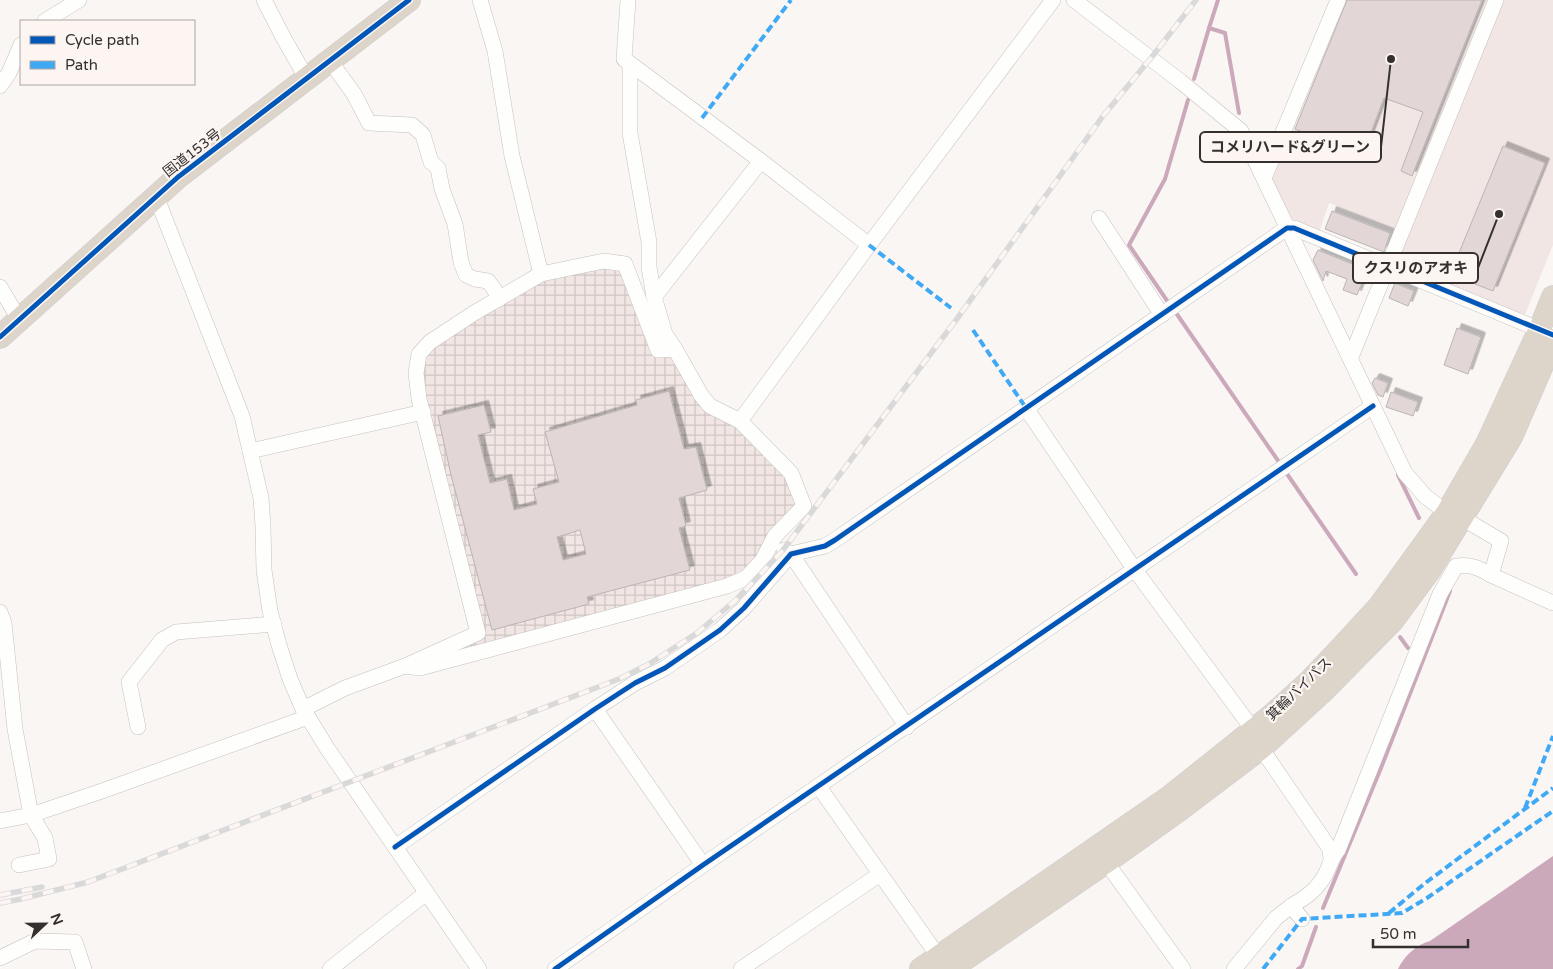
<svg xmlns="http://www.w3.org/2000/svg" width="1553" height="969" font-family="'Varela Round','Noto Sans JP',sans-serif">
	<defs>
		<pattern id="industrial-grid" width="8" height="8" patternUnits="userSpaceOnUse" patternTransform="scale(1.25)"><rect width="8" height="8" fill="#f1e6e3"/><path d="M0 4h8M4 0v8" fill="none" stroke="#cfc6c3"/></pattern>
		<filter id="shadow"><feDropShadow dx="4.5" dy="-4.5" stdDeviation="0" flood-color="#0004"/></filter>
	</defs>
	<rect width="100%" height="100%" fill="#faf6f4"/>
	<polygon fill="#f1e6e3" points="1340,0 1553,0 1553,245 1522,322 1386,266 1401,230 1329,203 1318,236 1289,217 1270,179"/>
	<polygon fill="url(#industrial-grid)" points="625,264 701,395 740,421 791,473 804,506 746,578 420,668 478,633 419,399 419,354 541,274"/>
	<path fill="#cca8bb" d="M1553 856V969H1398C1404 956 1416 945 1430 941Z"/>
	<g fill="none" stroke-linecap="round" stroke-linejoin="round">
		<g stroke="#cca8bb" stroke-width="4">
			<polyline points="1218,0 1209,28 1225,33 1239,113"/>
			<polyline points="1194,79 1209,28"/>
			<polyline points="1170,305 1129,245 1165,179 1188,100"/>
			<polyline points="1174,310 1281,465"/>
			<polyline points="1285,471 1356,574"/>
			<polyline points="1398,475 1419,518"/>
			<polyline points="1400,637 1408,648"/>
			<polyline points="1323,908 1381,768 1450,591"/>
			<polyline points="1298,969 1302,966 1316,927"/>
		</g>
	</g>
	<g fill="#e3d6d6" stroke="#b9b5b5" fill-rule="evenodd" filter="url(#shadow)">
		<polygon points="1347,0 1482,0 1412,176 1401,171 1423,112 1384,98 1362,156 1295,129"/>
		<polygon points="1503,146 1545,163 1493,291 1475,284 1479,275 1454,265"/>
		<polygon points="1332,211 1390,233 1384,252 1325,229"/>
		<polygon points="1318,250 1367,270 1357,295 1343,290 1347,279 1326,271 1323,281 1313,260"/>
		<polygon points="1395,283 1414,291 1408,306 1389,298"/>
		<polygon points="1457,328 1481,337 1468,374 1444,365"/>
		<polygon points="1375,378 1388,383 1383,397 1378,395 1372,383"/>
		<path d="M669 391 684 449 696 447 707 490 679 498 686 526 679 528 690 570 587 597 589 604 492 630 451 475 438 416 484 405 491 432 478 435 490 483 507 479 514 510 537 504 533 489 559 482 545 432 637 405 636 400ZM580 530 586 554 563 560 557 537Z"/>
		<polygon points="1391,392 1418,402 1413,416 1386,407"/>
	</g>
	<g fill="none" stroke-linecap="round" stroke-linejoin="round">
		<g stroke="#c4c1bf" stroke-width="16">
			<g id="minor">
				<polyline points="264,0 283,37 307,79"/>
				<polyline points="480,0 495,51 512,156 541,274"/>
				<polyline points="628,0 624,59 761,161 869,245"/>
				<polyline points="1074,0 1180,81 1241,131 1405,473 1425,496 1447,513"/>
				<polyline points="45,21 79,0"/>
				<polyline points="330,61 354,94 369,123 412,125 423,135 431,162 438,168 442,189 455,224 461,262 466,275 475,279 488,281 494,289 499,299"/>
				<polyline points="630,65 630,133 649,242 649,267 654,297"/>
				<polyline points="0,86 9,73 21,45"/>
				<polyline points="1264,178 1338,0"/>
				<polyline points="156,196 242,416 261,498 263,526 264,570 270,611 279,645 290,679 303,709 327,748 479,969"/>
				<polyline points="1099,218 1162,315"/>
				<polyline points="0,287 20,321"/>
				<polyline points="675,349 665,334 654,297 761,161"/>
				<polyline points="1351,357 1496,0"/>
				<polyline points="1026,408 1135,570 1254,731 1261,748 1330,849 1331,859"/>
				<polyline points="250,451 423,412"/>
				<polyline points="784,550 791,554 907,727"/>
				<polyline points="1491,575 1553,603"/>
				<polyline points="0,612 4,623 15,729 31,815 45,838 49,859 19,865"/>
				<polyline points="405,666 420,668 727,586 746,578 762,561 775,536 804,506 791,473 740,421 869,245 1053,0"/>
				<polyline points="303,709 345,688 405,666 478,633 419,399 416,373 419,354 430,342 474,313 541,274 604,261 625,264 658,350 675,349 701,395 710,406 740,421"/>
				<polyline points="595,709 703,865"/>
				<polyline points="138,727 129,682 162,640 176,632 274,624"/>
				<polyline points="819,787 943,963"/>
				<polyline points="0,821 31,815 102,791 308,717"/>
				<polyline points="395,847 595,709 635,683 665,668 720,630 744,608 791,554 825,546 835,540 1287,228 1294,228 1548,333"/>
				<polyline points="1106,862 1183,969"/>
				<path d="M1302 919 1291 906C1305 898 1317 890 1325 875 1330 866 1331 858 1338 850L1440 594 1456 566C1471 564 1479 568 1491 575L1501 541 1462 518"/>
				<polyline points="0,958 35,941 75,942 84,969"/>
				<polyline points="330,969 426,893"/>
				<polyline points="555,969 703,865 1373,406"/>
				<polyline points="741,969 880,874"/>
				<polyline points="1234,969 1276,918 1291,906"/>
			</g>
		</g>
		<g stroke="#d5d2d1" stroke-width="24">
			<g id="highway">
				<polyline points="0,337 178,177 409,0"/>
				<polyline points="921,969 1171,796 1270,717 1309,682 1344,645 1379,607 1447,513 1487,444 1540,329 1553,297"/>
				<polyline points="950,969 1106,862 1179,810 1261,748 1322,692 1393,620 1429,571 1511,437 1553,340"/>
			</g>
		</g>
		<use href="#minor" stroke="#fefefd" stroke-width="15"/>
		<use href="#highway" stroke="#ded5ca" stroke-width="22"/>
		<g stroke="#dad9d9" stroke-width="5.5">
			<g id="rail">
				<polyline points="0,895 42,887"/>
				<polyline points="0,903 21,899 88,882 619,679 649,664 697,633 737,599 783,550 959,316 1103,116 1151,58 1196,0"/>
			</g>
		</g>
		<use href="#rail" stroke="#fcf5f2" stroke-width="4" stroke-dasharray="11" stroke-linecap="butt"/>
		<g stroke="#3fa9f5" stroke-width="4" stroke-dasharray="8 4" stroke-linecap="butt">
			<polyline points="702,118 791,0"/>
			<polyline points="869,245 951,308"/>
			<polyline points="973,330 1026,408"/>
			<polyline points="1525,808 1553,736"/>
			<polyline points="1389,913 1424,884 1553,788"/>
			<polyline points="1263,969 1302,919 1402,913 1427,898 1553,811"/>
		</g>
		<g stroke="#fcf5f2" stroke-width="8">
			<g id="cycleway">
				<polyline points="0,337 178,177 409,0"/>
				<polyline points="395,847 595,709 635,683 665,668 720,630 744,608 791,554 825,546 835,540 1287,228 1294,228 1553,335"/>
				<polyline points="555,969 703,865 1373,406"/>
			</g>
		</g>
		<use href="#cycleway" stroke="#0057b8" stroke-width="5"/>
	</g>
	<g text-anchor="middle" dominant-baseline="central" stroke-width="4.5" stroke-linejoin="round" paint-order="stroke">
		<g font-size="14" fill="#33302f" stroke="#fcf5f2">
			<text transform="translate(192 153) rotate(-38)">国道153号</text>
			<text transform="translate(1299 689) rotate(-44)">箕輪バイパス</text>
		</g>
	</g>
	<path fill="none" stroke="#33302f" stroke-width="2" d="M1391 59L1381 147M1499 214L1478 268"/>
	<g fill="#33302f" stroke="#fcf5f2" stroke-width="2">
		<circle cx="1391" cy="59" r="5"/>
		<circle cx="1499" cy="214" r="5"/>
	</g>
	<g fill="#fcf5f2" stroke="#33302f" stroke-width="2">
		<rect x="1200" y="132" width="181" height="30" rx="5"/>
		<rect x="1353" y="253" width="125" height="30" rx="5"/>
	</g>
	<g font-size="15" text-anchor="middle" font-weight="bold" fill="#33302f">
		<text x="1290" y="152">コメリハード&amp;グリーン</text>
		<text x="1416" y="273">クスリのアオキ</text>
	</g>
	<rect x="20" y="20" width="175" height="65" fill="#fcf5f2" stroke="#aca6a4"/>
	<rect x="30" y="36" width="25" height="8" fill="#0057b8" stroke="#aca6a4"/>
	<text x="65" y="45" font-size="15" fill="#33302f">Cycle path</text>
	<rect x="30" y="61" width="25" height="8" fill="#3fa9f5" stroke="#aca6a4"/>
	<text x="65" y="70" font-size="15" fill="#33302f">Path</text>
	<g transform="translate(45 924) rotate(68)" stroke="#fcf5f2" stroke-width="4" paint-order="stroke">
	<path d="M0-4L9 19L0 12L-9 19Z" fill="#33302f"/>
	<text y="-8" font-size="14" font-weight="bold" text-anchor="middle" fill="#33302f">N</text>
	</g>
	<path d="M1373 939v8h95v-8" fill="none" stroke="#33302f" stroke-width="2.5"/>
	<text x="1380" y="939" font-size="15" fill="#33302f" stroke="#fcf5f2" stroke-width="4" paint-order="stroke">50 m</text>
</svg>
